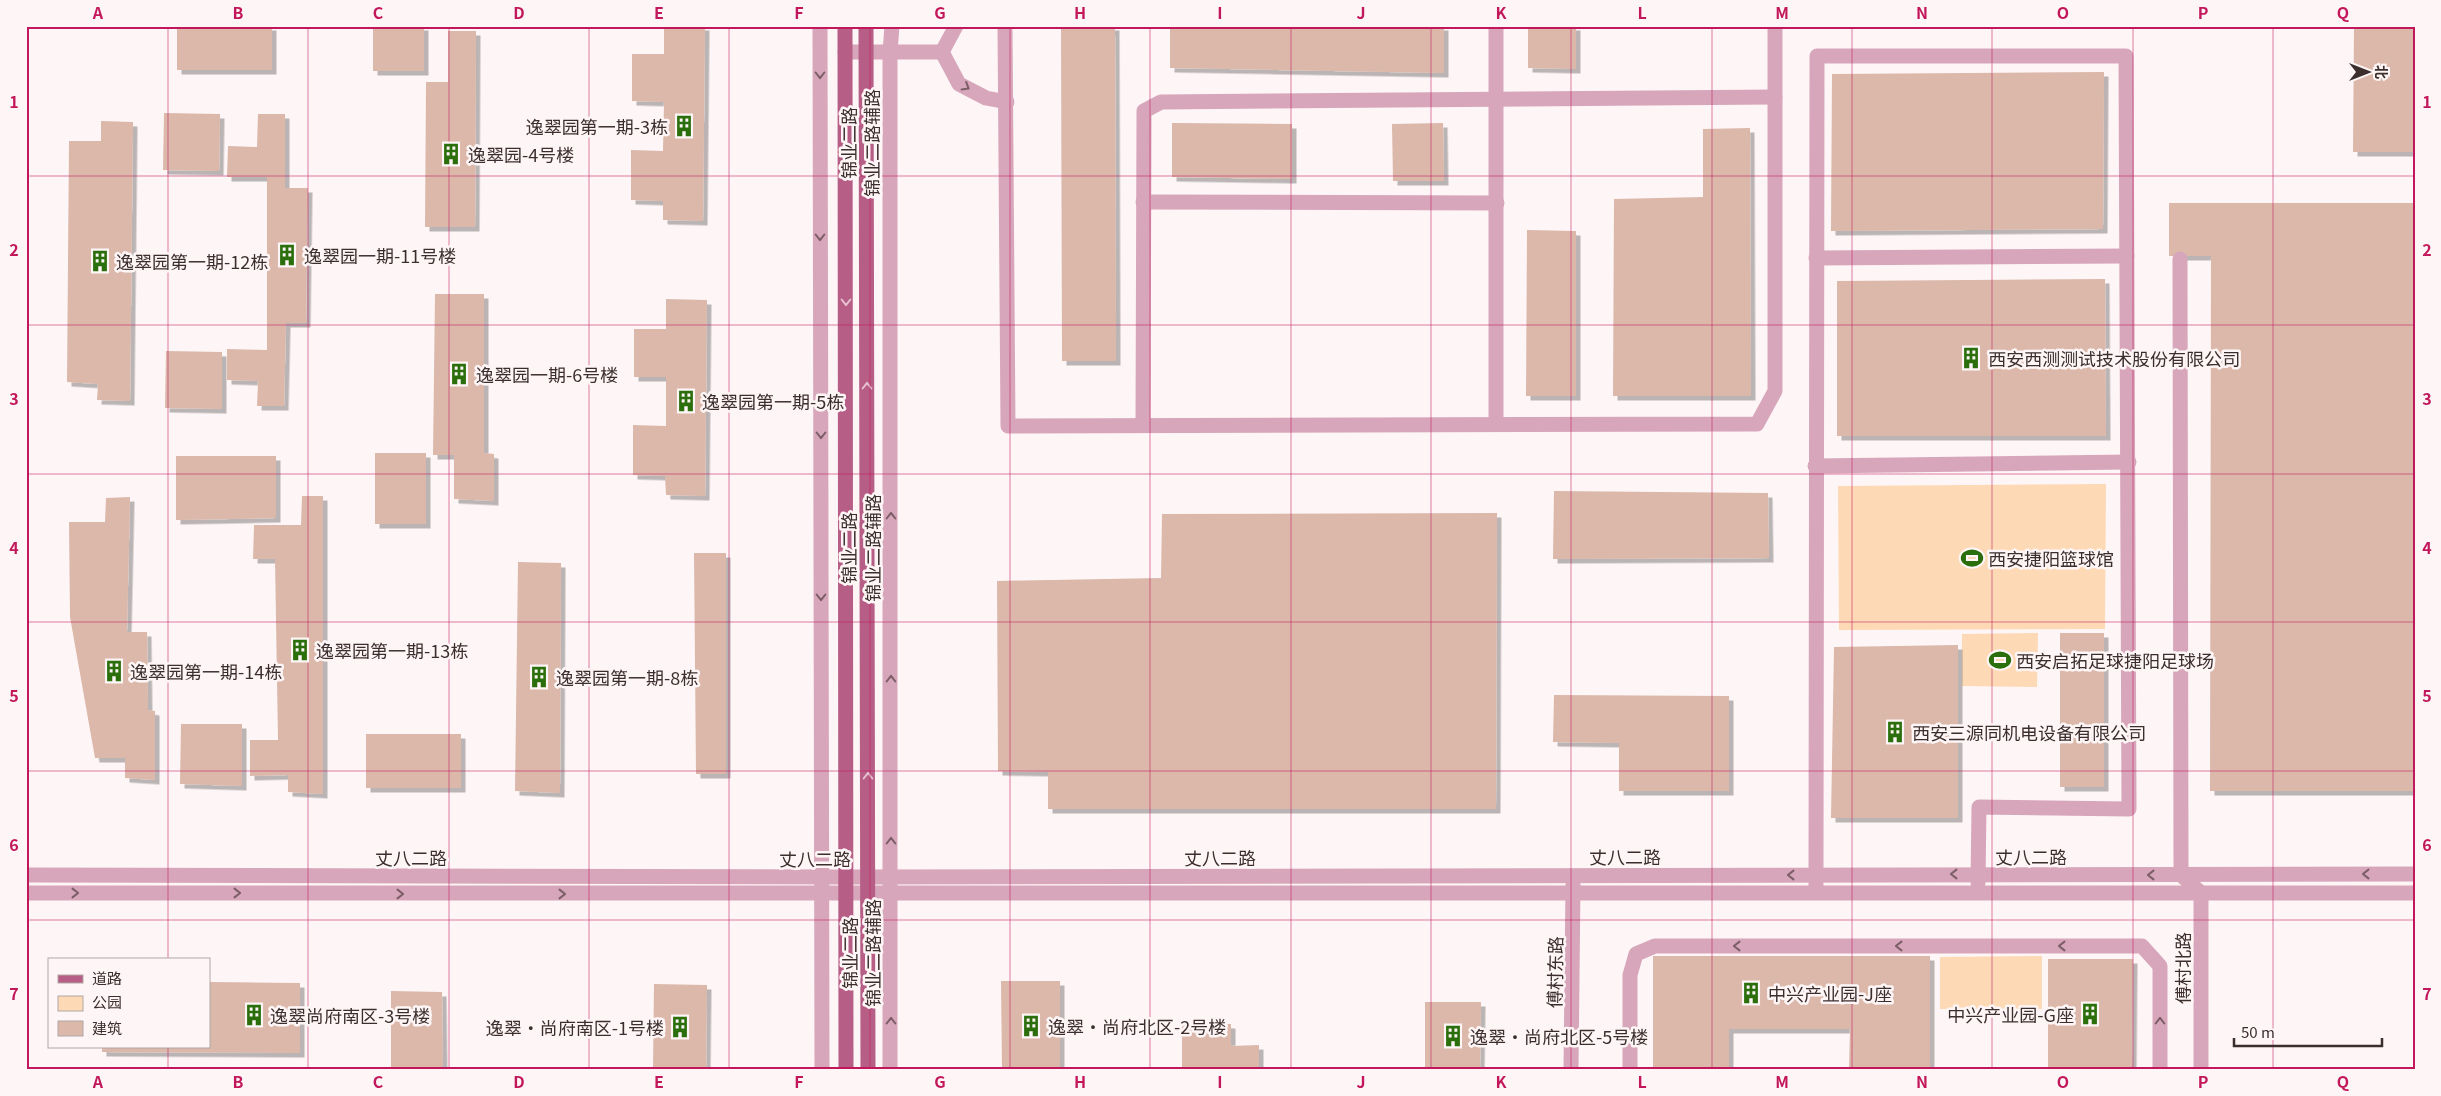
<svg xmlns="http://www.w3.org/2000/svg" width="2441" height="1096" font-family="Georgia,'Noto Sans SC',serif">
	<defs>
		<filter id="shadow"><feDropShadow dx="4.5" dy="4.5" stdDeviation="0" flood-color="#0004"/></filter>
	</defs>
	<rect width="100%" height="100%" fill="#fef6f6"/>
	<g fill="#fdd9b5">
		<polygon points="2106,484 2105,629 1839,630 1838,486"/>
		<polygon points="2038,633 2037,687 1962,686 1962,634"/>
		<polygon points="2042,956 2042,1009 1940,1009 1940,957"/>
	</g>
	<g fill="#dbb8aa" filter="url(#shadow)">
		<rect x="177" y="26" width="95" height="44"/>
		<rect x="373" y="26" width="51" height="45"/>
		<polygon points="664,26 705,26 703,221 663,220 663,201 631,200 631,150 663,151 664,102 632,101 632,54 664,54"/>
		<polygon points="1061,26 1115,26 1116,361 1062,361"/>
		<polygon points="1170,26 1444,26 1444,73 1170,68"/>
		<polygon points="1528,26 1576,26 1576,69 1528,68"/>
		<polygon points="2354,26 2415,26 2415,152 2353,152"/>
		<polygon points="448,31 476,31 475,227 425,227 426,82 448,82"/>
		<polygon points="2104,72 2103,229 1831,231 1832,74"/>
		<polygon points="164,113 220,114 219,171 163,170"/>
		<polygon points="258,114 285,114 285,188 308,188 306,323 286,323 284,406 257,406 258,381 227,380 227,349 267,350 267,177 227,177 228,146 257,147"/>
		<polygon points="101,121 133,122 130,401 97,400 98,384 67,382 69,141 101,141"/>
		<polygon points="1172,123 1292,124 1292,179 1172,177"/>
		<polygon points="1443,123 1444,181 1393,181 1392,124"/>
		<polygon points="1750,128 1751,396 1613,396 1614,199 1703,197 1703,129"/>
		<polygon points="2169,203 2415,203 2415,791 2210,791 2211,256 2169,256"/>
		<polygon points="1527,230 1576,231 1576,396 1526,396"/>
		<polygon points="2105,279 2106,436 1837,436 1837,281"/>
		<polygon points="435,294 484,294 484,453 494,454 494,501 454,499 454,455 433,455"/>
		<polygon points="666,299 707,300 705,496 666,495 665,476 633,475 633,425 666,426 666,377 634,377 634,329 666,329"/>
		<polygon points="166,351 222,352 222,409 165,408"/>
		<rect x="375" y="453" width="51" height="71"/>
		<polygon points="176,456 276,456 276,518 176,520"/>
		<polygon points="1554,491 1768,493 1769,558 1553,559"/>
		<polygon points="302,496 323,496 323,794 288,792 288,775 250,776 250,740 278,740 275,559 253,559 254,525 301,525"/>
		<polygon points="130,497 127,632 147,632 148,710 155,711 155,780 125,778 125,758 95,758 70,617 69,522 105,522 106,498"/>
		<polygon points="1497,513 1496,809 1048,809 1048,772 998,771 997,581 1161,578 1162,514"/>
		<polygon points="694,553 726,553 726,774 696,774"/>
		<polygon points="518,562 561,563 560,793 515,791"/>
		<rect x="2060" y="633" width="44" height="154"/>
		<polygon points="1958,645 1958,818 1831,818 1834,647"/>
		<polygon points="1554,695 1729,696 1729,791 1619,791 1619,743 1553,742"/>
		<polygon points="181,724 242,724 242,786 180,784"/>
		<rect x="366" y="734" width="95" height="54"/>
		<polygon points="1653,956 1930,956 1930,1070 1849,1070 1850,1029 1729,1029 1729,1070 1653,1070"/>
		<polygon points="2048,959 2133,959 2132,1070 2048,1070"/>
		<polygon points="1001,981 1060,981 1060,1070 1002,1070"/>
		<polygon points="209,982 300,983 300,1053 102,1052 102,1047 209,1047"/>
		<polygon points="654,984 707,985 706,1070 653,1070"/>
		<polygon points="391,991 442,992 443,1070 391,1070"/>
		<polygon points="1425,1002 1481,1002 1480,1070 1425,1070"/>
		<polygon points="1182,1023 1231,1024 1231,1046 1259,1045 1259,1070 1182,1070"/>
	</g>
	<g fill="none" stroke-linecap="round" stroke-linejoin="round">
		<g stroke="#d8a6ba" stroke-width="15">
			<polyline points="820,26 822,1070"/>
			<polyline points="1005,26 1008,426 1757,424 1775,391 1775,26"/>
			<polyline points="1496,26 1496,424"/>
			<polyline points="845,52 942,52"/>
			<polyline points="942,52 959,84 986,98 1007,102"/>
			<polyline points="942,52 956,26"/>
			<polyline points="1143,202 1497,203"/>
			<polyline points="1816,258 2127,256"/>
			<polyline points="2180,259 2181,875 2201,893 2201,1070"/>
			<polyline points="1143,425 1144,111 1161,102 1775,97"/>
			<polyline points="1815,466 2129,462"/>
			<polyline points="26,875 846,877 2415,874"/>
			<polyline points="1816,885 1817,56 2126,56 2129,809 1979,807 1978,883"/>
			<polyline points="26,893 2415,893"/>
			<polyline points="890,1070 890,52 892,26"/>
			<polyline points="1571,1070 1573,884"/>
			<polyline points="1630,1070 1630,975 1636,954 1655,946 2142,946 2160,966 2160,1070"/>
		</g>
		<g stroke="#b65e86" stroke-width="15">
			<polyline points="845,26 846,1070"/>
			<polyline points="866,26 868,1070"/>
		</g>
	</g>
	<defs><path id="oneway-chevron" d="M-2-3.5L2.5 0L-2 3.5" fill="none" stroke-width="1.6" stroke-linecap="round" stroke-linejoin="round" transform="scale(1.25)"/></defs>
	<g stroke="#7b5e66">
		<use href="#oneway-chevron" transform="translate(820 75) rotate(90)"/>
		<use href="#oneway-chevron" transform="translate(966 87) rotate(31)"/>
		<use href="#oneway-chevron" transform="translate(820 237) rotate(90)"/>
		<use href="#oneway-chevron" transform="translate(821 435) rotate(90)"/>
		<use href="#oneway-chevron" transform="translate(891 516) rotate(-90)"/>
		<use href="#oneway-chevron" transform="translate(821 597) rotate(90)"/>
		<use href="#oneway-chevron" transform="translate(891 679) rotate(-90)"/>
		<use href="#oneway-chevron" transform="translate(891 841) rotate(-90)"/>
		<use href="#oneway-chevron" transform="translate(1954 874) rotate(180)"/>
		<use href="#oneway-chevron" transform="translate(2366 874) rotate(180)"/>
		<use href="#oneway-chevron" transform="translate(1791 875) rotate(180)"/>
		<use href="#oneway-chevron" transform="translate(2151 875) rotate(-180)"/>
		<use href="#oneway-chevron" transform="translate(75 893)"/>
		<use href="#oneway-chevron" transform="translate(237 893)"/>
		<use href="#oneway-chevron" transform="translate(400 894)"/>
		<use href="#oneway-chevron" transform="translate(562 894)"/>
		<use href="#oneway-chevron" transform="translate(1737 946) rotate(180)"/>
		<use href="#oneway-chevron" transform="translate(1899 946) rotate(180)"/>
		<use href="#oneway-chevron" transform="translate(2062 946) rotate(180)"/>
		<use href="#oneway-chevron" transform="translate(891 1021) rotate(-90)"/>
		<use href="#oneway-chevron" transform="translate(2160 1021) rotate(-90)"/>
	</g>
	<g stroke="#e5c1cf">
		<use href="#oneway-chevron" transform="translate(846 302) rotate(90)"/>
		<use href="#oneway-chevron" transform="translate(867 386) rotate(-90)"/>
		<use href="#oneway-chevron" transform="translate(868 776) rotate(-90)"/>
	</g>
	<path fill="none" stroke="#c2185b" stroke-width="1" stroke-opacity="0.55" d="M168 26V960M308 26V1070M449 26V1070M589 26V1070M729 26V1070M870 26V1070M1010 26V1070M1150 26V1070M1291 26V1070M1431 26V1070M1571 26V1070M1712 26V1070M1852 26V1070M1992 26V1070M2133 26V1070M2273 26V1070M26 176H2415M26 325H2415M26 474H2415M26 622H2415M26 771H2415M26 920H2415M168 1047V1070"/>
	<defs>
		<g id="building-bare" transform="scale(1.725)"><path d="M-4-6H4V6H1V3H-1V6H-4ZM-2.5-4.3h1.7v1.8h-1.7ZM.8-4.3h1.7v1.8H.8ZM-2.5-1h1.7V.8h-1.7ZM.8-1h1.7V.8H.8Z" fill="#2a6f0c" stroke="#fef6f6" stroke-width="2.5" paint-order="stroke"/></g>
		<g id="stadium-bare" transform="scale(1.725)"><path d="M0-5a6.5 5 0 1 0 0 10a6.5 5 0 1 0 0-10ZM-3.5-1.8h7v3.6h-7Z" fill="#2a6f0c" stroke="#fef6f6" stroke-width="2.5" paint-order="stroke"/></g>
	</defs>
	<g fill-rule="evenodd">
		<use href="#building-bare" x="684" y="126"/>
		<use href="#building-bare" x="451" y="154"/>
		<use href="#building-bare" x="287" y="255"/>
		<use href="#building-bare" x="100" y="261"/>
		<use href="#building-bare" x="1971" y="358"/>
		<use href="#building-bare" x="459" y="374"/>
		<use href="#building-bare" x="686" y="401"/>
		<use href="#stadium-bare" x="1972" y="558"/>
		<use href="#building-bare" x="300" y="650"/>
		<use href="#stadium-bare" x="2000" y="660"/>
		<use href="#building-bare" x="114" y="671"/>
		<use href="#building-bare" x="539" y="677"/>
		<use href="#building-bare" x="1895" y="732"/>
		<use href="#building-bare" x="1751" y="993"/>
		<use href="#building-bare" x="2090" y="1014"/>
		<use href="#building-bare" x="254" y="1015"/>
		<use href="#building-bare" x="1031" y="1026"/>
		<use href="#building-bare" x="680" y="1027"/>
		<use href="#building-bare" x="1453" y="1036"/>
	</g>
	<g text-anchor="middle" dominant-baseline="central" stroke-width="5" stroke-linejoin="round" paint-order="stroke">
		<g font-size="18" fill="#3d2e2e" stroke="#fef6f6" text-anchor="start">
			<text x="668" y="126" text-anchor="end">逸翠园第一期-3栋</text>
			<text x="468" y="154">逸翠园-4号楼</text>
			<text x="304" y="255">逸翠园一期-11号楼</text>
			<text x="116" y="261">逸翠园第一期-12栋</text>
			<text x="1988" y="358">西安西测测试技术股份有限公司</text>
			<text x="476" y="374">逸翠园一期-6号楼</text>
			<text x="702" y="401">逸翠园第一期-5栋</text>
			<text x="1988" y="558">西安捷阳篮球馆</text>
			<text x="316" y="650">逸翠园第一期-13栋</text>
			<text x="2016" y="660">西安启拓足球捷阳足球场</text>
			<text x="130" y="671">逸翠园第一期-14栋</text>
			<text x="556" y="677">逸翠园第一期-8栋</text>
			<text x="1912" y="732">西安三源同机电设备有限公司</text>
			<text x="1768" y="993">中兴产业园-J座</text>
			<text x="2074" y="1014" text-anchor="end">中兴产业园-G座</text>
			<text x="270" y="1015">逸翠尚府南区-3号楼</text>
			<text x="1048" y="1026">逸翠·尚府北区-2号楼</text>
			<text x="664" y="1027" text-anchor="end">逸翠·尚府南区-1号楼</text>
			<text x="1470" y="1036">逸翠·尚府北区-5号楼</text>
		</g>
		<g font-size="18" fill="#3d2e2e" stroke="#fef6f6">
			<text transform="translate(848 143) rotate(-90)">锦业二路</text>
			<text transform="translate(871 143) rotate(-90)">锦业二路辅路</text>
			<text transform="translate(848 548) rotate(-90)">锦业二路</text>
			<text transform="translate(872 548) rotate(-90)">锦业二路辅路</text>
			<text x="1625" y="856">丈八二路</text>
			<text x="2031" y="856">丈八二路</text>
			<text x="411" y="857">丈八二路</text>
			<text x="1220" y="857">丈八二路</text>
			<text x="815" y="858">丈八二路</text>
			<text transform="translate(849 953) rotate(-90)">锦业二路</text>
			<text transform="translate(872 953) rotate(-90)">锦业二路辅路</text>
			<text transform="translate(2182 968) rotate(-90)">傅村北路</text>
			<text transform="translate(1554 972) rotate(-89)">傅村东路</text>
		</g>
	</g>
	<rect width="2441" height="1096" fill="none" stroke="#fef6f6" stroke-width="55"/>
	<rect x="48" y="958" width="162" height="90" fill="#fef6f6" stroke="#b1a6a6"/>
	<rect x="58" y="975" width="25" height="8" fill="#b65e86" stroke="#b1a6a6"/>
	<text x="92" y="984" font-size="15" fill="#3d2e2e">道路</text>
	<rect x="58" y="996" width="25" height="15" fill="#fdd9b5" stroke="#b1a6a6"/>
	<text x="92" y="1008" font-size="15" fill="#3d2e2e">公园</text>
	<rect x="58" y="1021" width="25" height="15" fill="#dbb8aa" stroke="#b1a6a6"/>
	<text x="92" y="1034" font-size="15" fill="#3d2e2e">建筑</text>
	<g transform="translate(2368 72) rotate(90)" stroke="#fef6f6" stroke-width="4" paint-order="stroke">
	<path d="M0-4L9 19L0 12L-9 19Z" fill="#3d2e2e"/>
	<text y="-8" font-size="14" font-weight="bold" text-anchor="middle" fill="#3d2e2e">北</text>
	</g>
	<path d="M2234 1038v8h148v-8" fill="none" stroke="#3d2e2e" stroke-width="2.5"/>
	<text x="2241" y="1038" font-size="15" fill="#3d2e2e" stroke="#fef6f6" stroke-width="4" paint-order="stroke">50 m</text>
	<rect x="28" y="28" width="2386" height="1040" fill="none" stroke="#c2185b" stroke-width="2"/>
	<g font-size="16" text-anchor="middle" font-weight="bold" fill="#c2185b">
		<text x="98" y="19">A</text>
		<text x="238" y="19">B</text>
		<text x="378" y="19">C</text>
		<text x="519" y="19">D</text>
		<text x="659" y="19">E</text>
		<text x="799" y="19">F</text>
		<text x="940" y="19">G</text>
		<text x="1080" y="19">H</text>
		<text x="1220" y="19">I</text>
		<text x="1361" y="19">J</text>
		<text x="1501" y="19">K</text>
		<text x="1642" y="19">L</text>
		<text x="1782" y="19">M</text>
		<text x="1922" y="19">N</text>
		<text x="2063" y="19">O</text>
		<text x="2203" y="19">P</text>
		<text x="2343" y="19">Q</text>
		<text x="14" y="108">1</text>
		<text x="2427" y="108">1</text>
		<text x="14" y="256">2</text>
		<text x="2427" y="256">2</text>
		<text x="14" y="405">3</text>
		<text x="2427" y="405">3</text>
		<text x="14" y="554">4</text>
		<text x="2427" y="554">4</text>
		<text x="14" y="702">5</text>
		<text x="2427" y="702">5</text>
		<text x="14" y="851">6</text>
		<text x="2427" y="851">6</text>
		<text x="14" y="1000">7</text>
		<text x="2427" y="1000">7</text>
		<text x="98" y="1088">A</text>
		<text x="238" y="1088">B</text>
		<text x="378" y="1088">C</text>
		<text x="519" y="1088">D</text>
		<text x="659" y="1088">E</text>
		<text x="799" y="1088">F</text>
		<text x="940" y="1088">G</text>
		<text x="1080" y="1088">H</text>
		<text x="1220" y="1088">I</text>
		<text x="1361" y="1088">J</text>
		<text x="1501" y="1088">K</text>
		<text x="1642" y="1088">L</text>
		<text x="1782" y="1088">M</text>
		<text x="1922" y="1088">N</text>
		<text x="2063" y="1088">O</text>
		<text x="2203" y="1088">P</text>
		<text x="2343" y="1088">Q</text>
	</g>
</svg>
